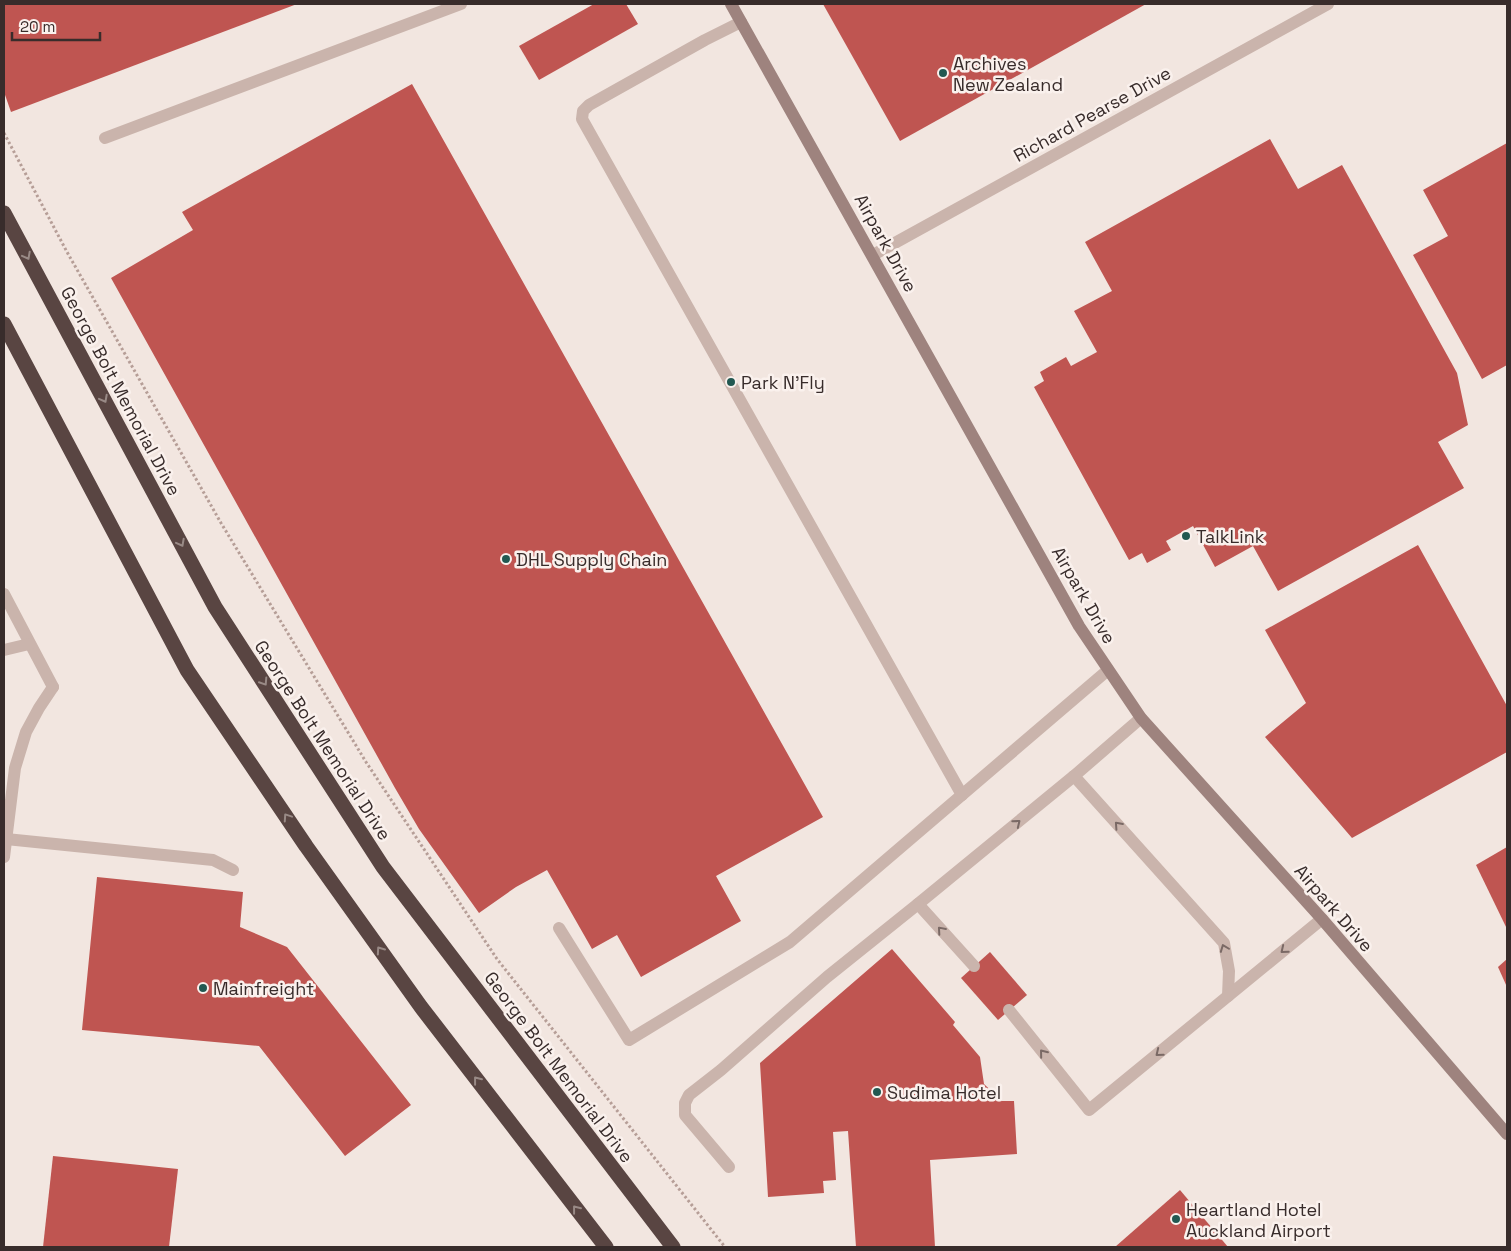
<svg xmlns="http://www.w3.org/2000/svg" width="1511" height="1251" font-family="'Space Grotesk',sans-serif">
	<rect width="100%" height="100%" fill="#f2e6e0"/>
	<g fill="#bf5551">
		<polygon points="4,4 297,4 11,112 4,92"/>
		<polygon points="594,4 626,4 638,24 539,80 519,46"/>
		<polygon points="823,4 1146,4 900,141"/>
		<polygon points="412,84 823,817 716,876 741,921 641,977 617,935 592,949 547,870 516,887 479,913 419,829 395,788 111,278 193,230 182,212"/>
		<polygon points="1270,139 1298,189 1342,165 1457,373 1468,425 1438,442 1464,488 1278,591 1253,546 1215,567 1193,526 1166,541 1171,550 1147,563 1142,553 1129,560 1034,387 1044,381 1040,372 1066,357 1071,366 1097,352 1074,311 1112,291 1085,242"/>
		<polygon points="1507,143 1507,365 1482,379 1413,255 1448,236 1423,190"/>
		<polygon points="1418,545 1507,706 1507,752 1352,838 1265,737 1306,703 1265,630"/>
		<polygon points="1507,847 1507,929 1476,865"/>
		<polygon points="97,877 243,892 240,927 287,947 411,1105 345,1156 259,1046 82,1030"/>
		<polygon points="892,949 955,1022 953,1025 980,1057 984,1084 1002,1101 1014,1101 1017,1154 930,1160 935,1247 856,1247 848,1131 833,1132 836,1180 823,1181 824,1193 768,1197 760,1063"/>
		<polygon points="990,952 1027,995 998,1020 961,978"/>
		<polygon points="1507,959 1507,987 1498,967"/>
		<polygon points="53,1156 178,1169 169,1247 43,1247"/>
		<polygon points="1180,1190 1228,1247 1115,1247"/>
	</g>
	<g fill="none" stroke-linecap="round" stroke-linejoin="round">
		<polyline stroke="#b69e97" stroke-width="3" stroke-dasharray="2.5 2.5" stroke-linecap="butt" points="4,133 67,252 221,523 366,762 497,959 725,1247"/>
		<g stroke="#cab4ac" stroke-width="12">
			<polyline points="741,22 705,40 589,105 583,111 582,119 962,795"/>
			<polyline points="105,138 461,4"/>
			<polyline points="4,594 53,687"/>
			<polyline points="4,650 29,644"/>
			<polyline points="1074,776 1224,943 1229,971 1228,996"/>
			<polyline points="6,839 213,860 233,870"/>
			<polyline points="559,928 629,1040 790,942 1108,670"/>
			<polyline points="974,966 918,904 1074,776 1141,718"/>
			<polyline points="1009,1010 1089,1110 1322,919"/>
			<polyline points="729,1167 685,1115 685,1103 689,1095 721,1070 827,977 918,904"/>
		</g>
		<g stroke="#cab4ac" stroke-width="12">
			<polyline points="873,255 1328,4"/>
			<polyline points="4,857 15,768 26,732 39,708 53,687"/>
		</g>
		<polyline stroke="#9e837e" stroke-width="12" points="731,4 1079,626 1141,718 1322,919 1507,1134"/>
		<g stroke="#594542" stroke-width="15">
			<polyline points="4,213 215,607 383,867 673,1247"/>
			<polyline points="4,324 187,670 306,846 421,1007 606,1247"/>
		</g>
	</g>
	<defs><path id="oneway-chevron" d="M-2-3.5L2.5 0L-2 3.5" fill="none" stroke-width="1.6" stroke-linecap="round" stroke-linejoin="round" transform="scale(1.25)"/></defs>
	<g stroke="#998a86">
		<use href="#oneway-chevron" transform="translate(27 256) rotate(62)"/>
		<use href="#oneway-chevron" transform="translate(104 399) rotate(62)"/>
		<use href="#oneway-chevron" transform="translate(181 543) rotate(62)"/>
		<use href="#oneway-chevron" transform="translate(264 682) rotate(57)"/>
		<use href="#oneway-chevron" transform="translate(287 817) rotate(-124)"/>
		<use href="#oneway-chevron" transform="translate(380 950) rotate(-125)"/>
		<use href="#oneway-chevron" transform="translate(477 1080) rotate(-128)"/>
		<use href="#oneway-chevron" transform="translate(576 1209) rotate(-128)"/>
	</g>
	<g stroke="#7a6965">
		<use href="#oneway-chevron" transform="translate(1017 823) rotate(-39)"/>
		<use href="#oneway-chevron" transform="translate(1118 825) rotate(-132)"/>
		<use href="#oneway-chevron" transform="translate(941 930) rotate(-131)"/>
		<use href="#oneway-chevron" transform="translate(1224 948) rotate(-111)"/>
		<use href="#oneway-chevron" transform="translate(1284 950) rotate(141)"/>
		<use href="#oneway-chevron" transform="translate(1043 1053) rotate(-129)"/>
		<use href="#oneway-chevron" transform="translate(1159 1053) rotate(141)"/>
	</g>
	<g fill="#225851" stroke="#faf1ed" stroke-width="2">
		<circle cx="943" cy="73" r="5"/>
		<circle cx="731" cy="382" r="5"/>
		<circle cx="1186" cy="536" r="5"/>
		<circle cx="506" cy="559" r="5"/>
		<circle cx="203" cy="988" r="5"/>
		<circle cx="877" cy="1092" r="5"/>
		<circle cx="1176" cy="1219" r="5"/>
	</g>
	<g text-anchor="middle" dominant-baseline="central" stroke-width="5" stroke-linejoin="round" paint-order="stroke">
		<g font-size="18" fill="#382c2b" stroke="#faf1ed" text-anchor="start">
			<text x="953" y="63">Archives<tspan x="953" dy="21">New Zealand</tspan></text>
			<text x="741" y="382">Park N'Fly</text>
			<text x="1196" y="536">TalkLink</text>
			<text x="516" y="559">DHL Supply Chain</text>
			<text x="213" y="988">Mainfreight</text>
			<text x="887" y="1092">Sudima Hotel</text>
			<text x="1186" y="1209">Heartland Hotel<tspan x="1186" dy="21">Auckland Airport</tspan></text>
		</g>
		<g font-size="18" fill="#382c2b" stroke="#faf1ed">
			<text transform="translate(1092 114) rotate(-29)">Richard Pearse Drive</text>
			<text transform="translate(886 243) rotate(61)">Airpark Drive</text>
			<text transform="translate(121 391) rotate(62)">George Bolt Memorial Drive</text>
			<text transform="translate(1084 595) rotate(60)">Airpark Drive</text>
			<text transform="translate(323 740) rotate(57)">George Bolt Memorial Drive</text>
			<text transform="translate(1334 908) rotate(49)">Airpark Drive</text>
			<text transform="translate(559 1067) rotate(53)">George Bolt Memorial Drive</text>
		</g>
	</g>
	<rect width="1511" height="1251" fill="none" stroke="#382c2b" stroke-width="10"/>
	<path d="M12 32v8h88v-8" fill="none" stroke="#382c2b" stroke-width="2.5"/>
	<text x="20" y="32" font-size="15" fill="#382c2b" stroke="#faf1ed" stroke-width="4" paint-order="stroke">20 m</text>
</svg>
